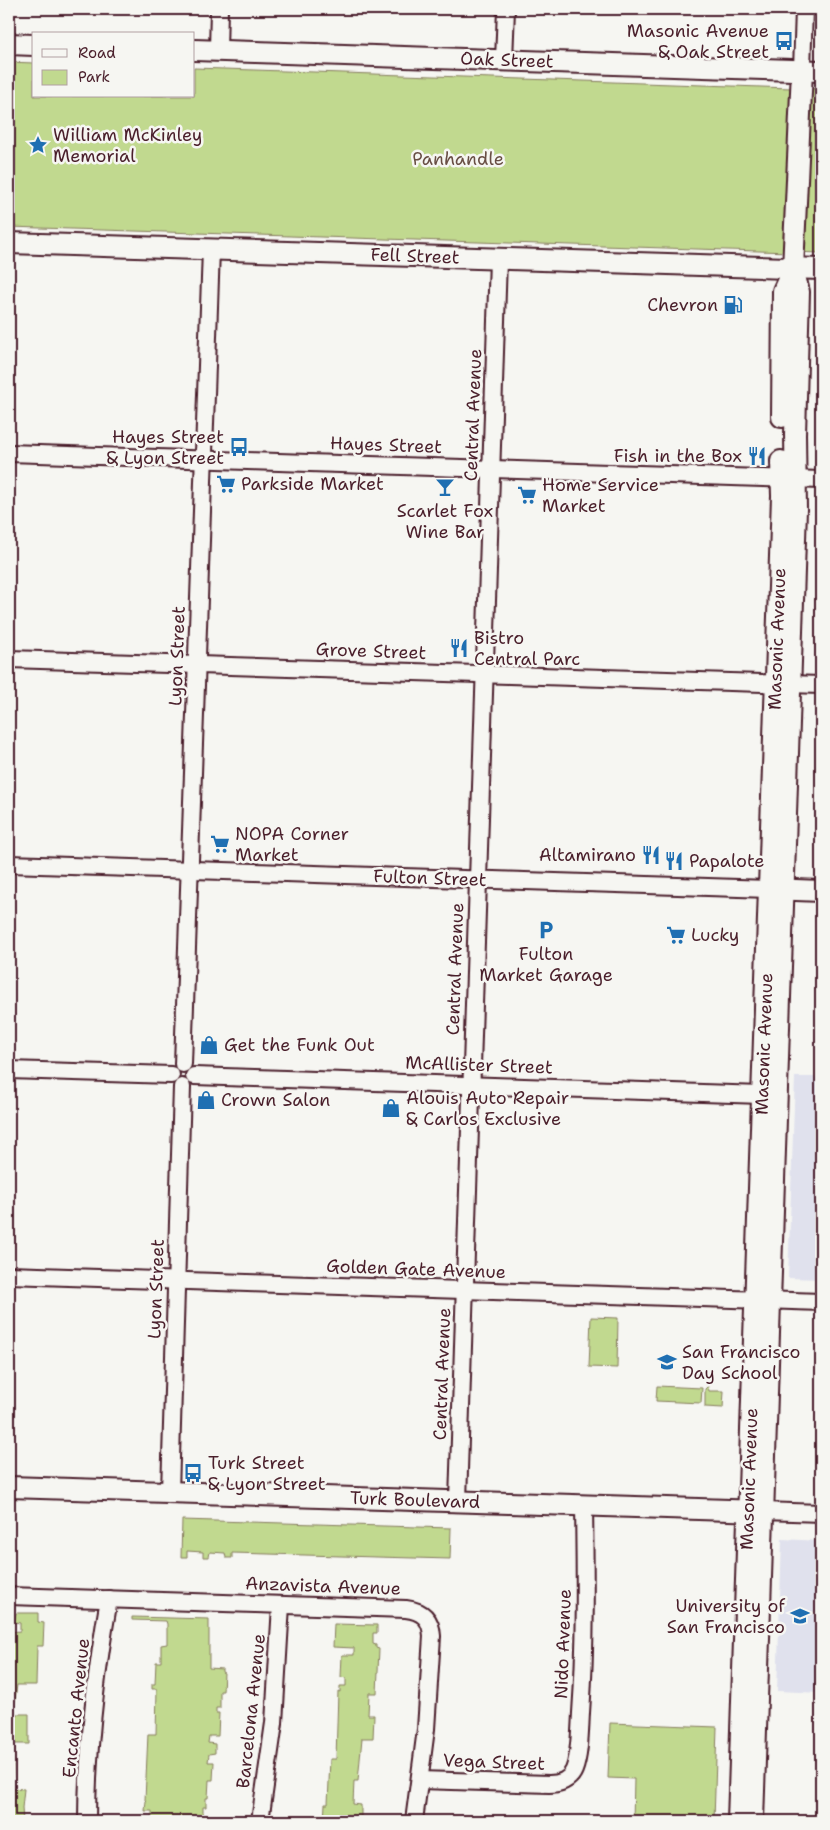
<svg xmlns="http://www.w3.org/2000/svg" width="830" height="1830" font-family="'Shantell Sans',sans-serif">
	<rect width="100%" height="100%" fill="#f6f6f2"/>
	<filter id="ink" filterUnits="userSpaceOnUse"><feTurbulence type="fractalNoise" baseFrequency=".02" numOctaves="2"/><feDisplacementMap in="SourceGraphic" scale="10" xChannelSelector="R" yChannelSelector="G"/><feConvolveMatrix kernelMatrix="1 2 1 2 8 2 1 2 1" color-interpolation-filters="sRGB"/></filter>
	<g filter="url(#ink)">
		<g fill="#e0e1ed">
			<polygon points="795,1077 821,1077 821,1279 788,1278"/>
			<polygon points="782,1539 821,1541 821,1693 777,1691"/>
		</g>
		<g fill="#c1d98f" stroke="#867c5d">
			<polygon points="9,62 34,63 34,96 194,96 194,68 821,89 821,253 9,227"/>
			<polygon points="591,1317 618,1318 617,1368 589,1367"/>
			<polygon points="657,1386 702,1388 701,1403 656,1401"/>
			<polygon points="708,1386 709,1391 724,1391 723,1408 705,1407 705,1389"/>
			<polygon points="182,1520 451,1528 450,1559 232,1553 232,1558 226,1558 225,1553 210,1552 209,1557 203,1557 203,1552 187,1551 187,1557 181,1557"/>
			<polygon points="16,1613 38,1613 38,1622 44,1623 43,1646 37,1646 36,1685 17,1685 13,1714 29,1714 29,1744 10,1744 9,1746 14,1747 11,1788 24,1789 22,1808 23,1821 9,1821 9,1632 20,1631 20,1623 14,1622"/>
			<polygon points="132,1617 209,1619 209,1668 222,1669 222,1672 224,1673 223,1691 220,1691 220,1708 216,1708 216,1713 219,1713 218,1736 209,1736 208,1743 215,1744 215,1753 209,1754 208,1762 214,1762 213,1780 209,1780 208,1798 206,1798 206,1807 203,1807 203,1821 141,1821 141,1818 152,1818 152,1811 145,1811 146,1801 145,1800 148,1734 156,1734 157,1689 152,1689 152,1684 155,1684 156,1662 161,1662 161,1645 167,1644 167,1624 166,1621 132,1620"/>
			<polygon points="334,1624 377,1625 377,1633 373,1633 373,1644 376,1645 376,1648 379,1649 377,1693 369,1693 368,1715 374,1715 373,1738 362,1738 358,1781 354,1781 353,1804 361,1805 361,1821 324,1821 325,1804 328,1804 330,1759 336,1759 338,1691 340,1692 340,1686 346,1686 346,1678 341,1677 342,1655 354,1655 354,1648 333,1647"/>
			<polygon points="610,1723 717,1727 714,1821 633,1821 634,1779 608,1778"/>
		</g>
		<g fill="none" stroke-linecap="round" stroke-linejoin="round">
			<g stroke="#4a1f2b" stroke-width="20">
				<g id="minor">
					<polyline points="218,51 219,9"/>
					<polyline points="504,60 506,9"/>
					<polyline points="802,70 804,9"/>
					<polyline points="9,453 821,480"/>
					<polyline points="9,659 821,685"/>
					<polyline points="9,864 769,889"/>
					<polyline points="183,1064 211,249"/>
					<polyline points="9,1070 171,1075"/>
					<polyline points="194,1076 762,1095"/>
					<polyline points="9,1275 821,1302"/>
					<polyline points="170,1492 182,1087"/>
					<polyline points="458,1501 498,259"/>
					<polyline points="763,1511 821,1513"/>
					<path d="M9 1596 406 1609C423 1611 431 1619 432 1636L426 1729 414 1821"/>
					<path d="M420 1780 549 1784C559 1784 570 1780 574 1770 580 1755 580 1729 581 1713 586 1644 585 1575 584 1505"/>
					<path d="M87 1821C87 1747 96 1673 109 1599"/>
					<polyline points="260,1821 274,1723 281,1605"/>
				</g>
			</g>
			<g stroke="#4a1f2b" stroke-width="24">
				<g id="major">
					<polyline points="9,44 34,45"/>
					<polyline points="194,50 821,71"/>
					<polyline points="9,243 821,269"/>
					<polyline points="782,417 783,291 793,269"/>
					<polyline points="771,889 821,891"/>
					<polyline points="9,1487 761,1511"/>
					<polyline points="738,1821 782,496 781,461"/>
					<polyline points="753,1821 796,509 795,434 799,292 793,269 802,70"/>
				</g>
			</g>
			<use href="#minor" stroke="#f6f6f2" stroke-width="16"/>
			<use href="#major" stroke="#f6f6f2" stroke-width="20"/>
		</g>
	</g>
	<defs>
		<g id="bus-bare" transform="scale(1.5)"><path d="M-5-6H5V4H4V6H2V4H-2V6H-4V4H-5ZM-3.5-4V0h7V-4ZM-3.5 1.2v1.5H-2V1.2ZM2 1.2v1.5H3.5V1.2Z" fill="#1f6fb2" stroke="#f6f6f2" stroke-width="2.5" paint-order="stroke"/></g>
		<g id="sight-bare" transform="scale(1.5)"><path d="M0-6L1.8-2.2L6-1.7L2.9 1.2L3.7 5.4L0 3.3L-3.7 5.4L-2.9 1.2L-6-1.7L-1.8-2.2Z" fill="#1f6fb2" stroke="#f6f6f2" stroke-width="2.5" paint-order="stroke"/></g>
		<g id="fuel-bare" transform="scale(1.5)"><path d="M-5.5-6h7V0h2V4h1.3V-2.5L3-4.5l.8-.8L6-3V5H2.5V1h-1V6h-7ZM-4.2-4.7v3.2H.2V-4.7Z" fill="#1f6fb2" stroke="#f6f6f2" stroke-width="2.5" paint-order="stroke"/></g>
		<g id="restaurant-bare" transform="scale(1.5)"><path d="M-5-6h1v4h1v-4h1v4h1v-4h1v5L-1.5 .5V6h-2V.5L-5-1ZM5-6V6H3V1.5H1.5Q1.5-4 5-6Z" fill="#1f6fb2" stroke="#f6f6f2" stroke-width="2.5" paint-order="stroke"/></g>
		<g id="supermarket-bare" transform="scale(1.5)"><path d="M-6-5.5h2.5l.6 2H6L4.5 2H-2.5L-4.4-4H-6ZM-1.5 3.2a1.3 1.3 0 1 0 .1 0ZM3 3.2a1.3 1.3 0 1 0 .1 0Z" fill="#1f6fb2" stroke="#f6f6f2" stroke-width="2.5" paint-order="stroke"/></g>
		<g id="bar-bare" transform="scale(1.5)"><path d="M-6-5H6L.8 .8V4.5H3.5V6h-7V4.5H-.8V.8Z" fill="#1f6fb2" stroke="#f6f6f2" stroke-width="2.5" paint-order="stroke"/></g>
		<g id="parking-bare" transform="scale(1.5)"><path d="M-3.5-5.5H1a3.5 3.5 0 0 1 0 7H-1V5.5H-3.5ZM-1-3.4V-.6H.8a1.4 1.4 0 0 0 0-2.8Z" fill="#1f6fb2" stroke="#f6f6f2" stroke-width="2.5" paint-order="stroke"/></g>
		<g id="shop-bare" transform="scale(1.5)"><path d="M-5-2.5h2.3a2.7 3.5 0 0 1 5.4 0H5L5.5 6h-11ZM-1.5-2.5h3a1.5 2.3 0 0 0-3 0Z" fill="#1f6fb2" stroke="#f6f6f2" stroke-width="2.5" paint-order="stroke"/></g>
		<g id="school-bare" transform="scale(1.5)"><path d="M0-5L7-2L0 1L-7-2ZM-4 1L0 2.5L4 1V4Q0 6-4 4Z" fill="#1f6fb2" stroke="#f6f6f2" stroke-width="2.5" paint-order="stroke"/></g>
		<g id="university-bare" transform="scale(1.5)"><path d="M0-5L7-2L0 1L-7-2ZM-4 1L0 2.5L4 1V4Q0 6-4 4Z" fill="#1f6fb2" stroke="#f6f6f2" stroke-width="2.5" paint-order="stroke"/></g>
	</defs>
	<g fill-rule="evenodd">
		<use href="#bus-bare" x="784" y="41"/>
		<use href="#sight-bare" x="38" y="145"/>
		<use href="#fuel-bare" x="733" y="305"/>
		<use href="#bus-bare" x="239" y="447"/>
		<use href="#restaurant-bare" x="757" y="456"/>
		<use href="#supermarket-bare" x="226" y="484"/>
		<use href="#bar-bare" x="445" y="487"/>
		<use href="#supermarket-bare" x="527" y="495"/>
		<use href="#restaurant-bare" x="459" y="648"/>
		<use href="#supermarket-bare" x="220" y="844"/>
		<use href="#restaurant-bare" x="651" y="855"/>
		<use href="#restaurant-bare" x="674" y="861"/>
		<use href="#parking-bare" x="546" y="930"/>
		<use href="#supermarket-bare" x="676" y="935"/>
		<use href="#shop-bare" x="209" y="1045"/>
		<use href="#shop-bare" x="206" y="1100"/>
		<use href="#shop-bare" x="391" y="1108"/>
		<use href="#school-bare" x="667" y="1362"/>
		<use href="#bus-bare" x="193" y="1473"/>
		<use href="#university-bare" x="800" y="1616"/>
	</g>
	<g text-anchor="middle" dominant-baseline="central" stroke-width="5" stroke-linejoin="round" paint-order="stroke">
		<g font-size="18" fill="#4a1f2b" stroke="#f6f6f2" text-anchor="start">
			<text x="769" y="31" text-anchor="end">Masonic Avenue<tspan x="769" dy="21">&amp; Oak Street</tspan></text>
			<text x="53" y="135">William McKinley<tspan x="53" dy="21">Memorial</tspan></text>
			<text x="718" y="305" text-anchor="end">Chevron</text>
			<text x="224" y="437" text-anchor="end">Hayes Street<tspan x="224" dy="21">&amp; Lyon Street</tspan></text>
			<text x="742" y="456" text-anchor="end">Fish in the Box</text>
			<text x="241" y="484">Parkside Market</text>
			<text x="542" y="485">Home Service<tspan x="542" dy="21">Market</tspan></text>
			<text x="445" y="511" text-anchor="middle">Scarlet Fox<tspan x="445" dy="21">Wine Bar</tspan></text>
			<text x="474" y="638">Bistro<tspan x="474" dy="21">Central Parc</tspan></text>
			<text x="235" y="834">NOPA Corner<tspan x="235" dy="21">Market</tspan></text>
			<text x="636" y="855" text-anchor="end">Altamirano</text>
			<text x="689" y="861">Papalote</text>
			<text x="691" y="935">Lucky</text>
			<text x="546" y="954" text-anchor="middle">Fulton<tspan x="546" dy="21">Market Garage</tspan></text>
			<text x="224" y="1045">Get the Funk Out</text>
			<text x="406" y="1098">Alouis Auto Repair<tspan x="406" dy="21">&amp; Carlos Exclusive</tspan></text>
			<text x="221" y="1100">Crown Salon</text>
			<text x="682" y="1352">San Francisco<tspan x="682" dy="21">Day School</tspan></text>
			<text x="208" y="1463">Turk Street<tspan x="208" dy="21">&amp; Lyon Street</tspan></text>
			<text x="785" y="1606" text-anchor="end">University of<tspan x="785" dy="21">San Francisco</tspan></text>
		</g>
		<g font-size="18" fill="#4a1f2b" stroke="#f6f6f2">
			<text transform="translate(507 60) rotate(2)">Oak Street</text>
			<text transform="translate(415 256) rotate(2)">Fell Street</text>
			<text transform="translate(473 415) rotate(-88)">Central Avenue</text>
			<text transform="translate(386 445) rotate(2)">Hayes Street</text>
			<text transform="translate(777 639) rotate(-88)">Masonic Avenue</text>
			<text transform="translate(371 651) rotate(2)">Grove Street</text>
			<text transform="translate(177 656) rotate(-88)">Lyon Street</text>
			<text transform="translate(430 878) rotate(2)">Fulton Street</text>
			<text transform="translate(455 969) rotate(-88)">Central Avenue</text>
			<text transform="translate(764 1044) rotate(-88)">Masonic Avenue</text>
			<text transform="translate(479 1065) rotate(2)">McAllister Street</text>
			<text transform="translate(416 1269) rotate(2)">Golden Gate Avenue</text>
			<text transform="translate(156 1289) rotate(-88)">Lyon Street</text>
			<text transform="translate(442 1374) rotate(-88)">Central Avenue</text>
			<text transform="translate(749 1479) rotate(-88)">Masonic Avenue</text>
			<text transform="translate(415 1500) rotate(2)">Turk Boulevard</text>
			<text transform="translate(323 1586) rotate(2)">Anzavista Avenue</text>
			<text transform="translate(563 1644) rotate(-88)">Nido Avenue</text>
			<text transform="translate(76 1708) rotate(-84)">Encanto Avenue</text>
			<text transform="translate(251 1711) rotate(-84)">Barcelona Avenue</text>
			<text transform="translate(494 1762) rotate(2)">Vega Street</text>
		</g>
		<g font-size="18" fill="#684e44" stroke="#f6f6f2">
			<text x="458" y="159">Panhandle</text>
		</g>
	</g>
	<rect width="830" height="1830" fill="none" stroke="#f6f6f2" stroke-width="30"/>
	<rect x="15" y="15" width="800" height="1800" fill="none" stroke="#4a1f2b" stroke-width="2" filter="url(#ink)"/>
	<rect x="32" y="32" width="162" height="65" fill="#f6f6f2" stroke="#b1a0a2"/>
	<rect x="42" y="49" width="25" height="8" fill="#f6f6f2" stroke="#b1a0a2"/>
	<text x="78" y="58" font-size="15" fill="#4a1f2b">Road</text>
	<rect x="42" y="70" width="25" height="15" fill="#c1d98f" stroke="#b1a0a2"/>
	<text x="78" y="82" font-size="15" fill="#4a1f2b">Park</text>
</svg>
